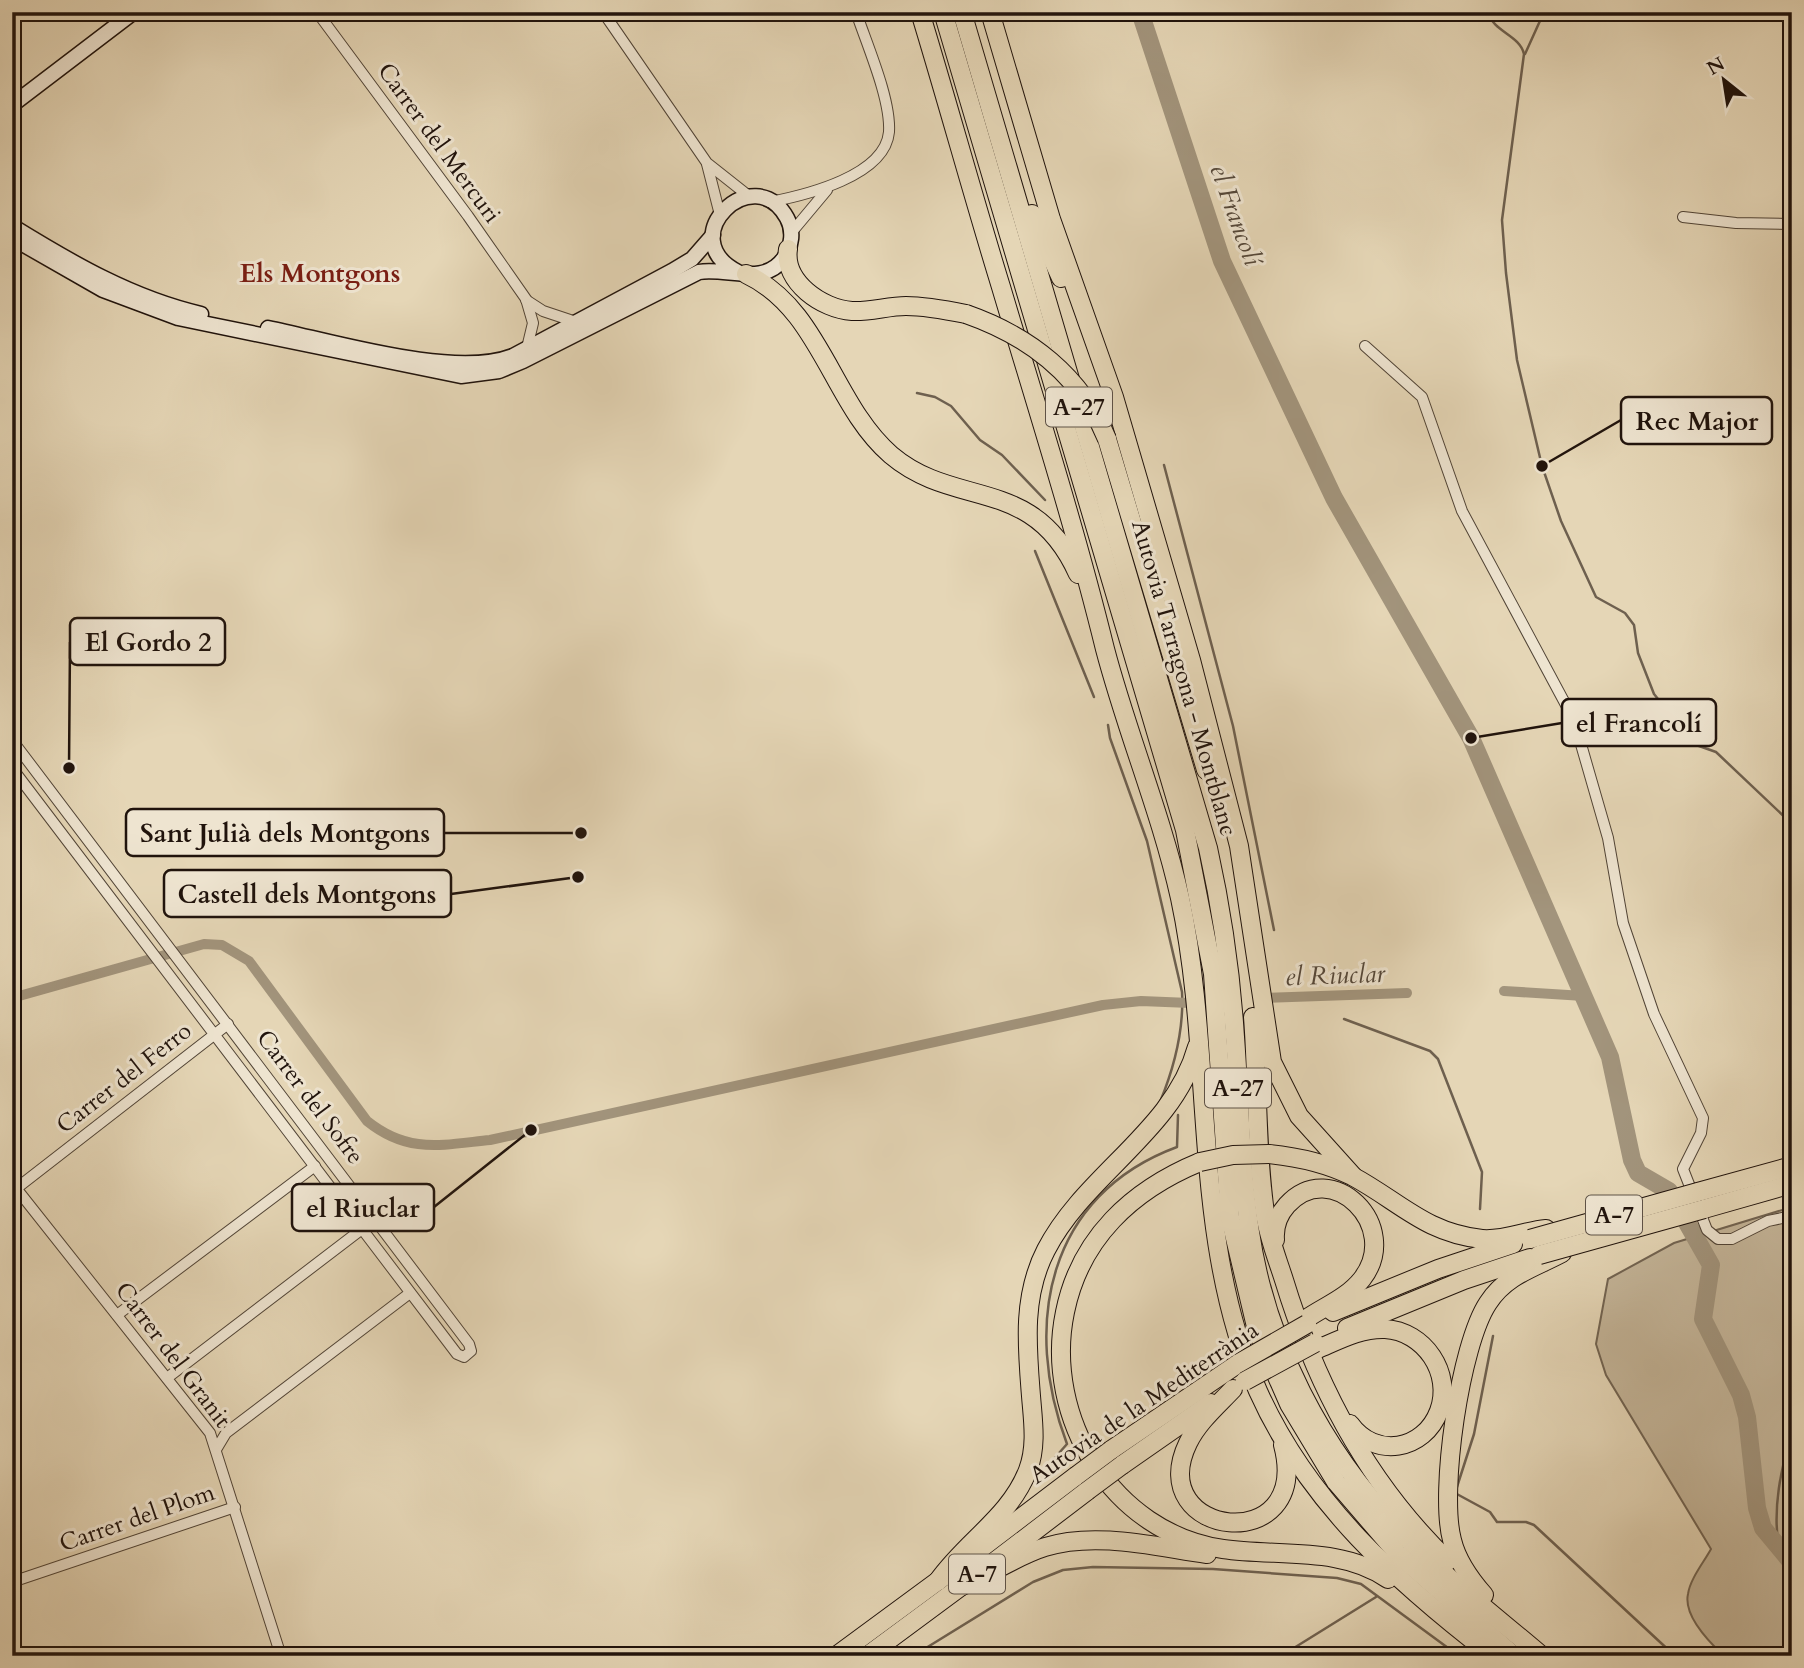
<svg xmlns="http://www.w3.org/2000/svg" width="1804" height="1668" font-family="Cardo,serif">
	<rect width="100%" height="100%" fill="#e5d6b6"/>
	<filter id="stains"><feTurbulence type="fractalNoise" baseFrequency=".00286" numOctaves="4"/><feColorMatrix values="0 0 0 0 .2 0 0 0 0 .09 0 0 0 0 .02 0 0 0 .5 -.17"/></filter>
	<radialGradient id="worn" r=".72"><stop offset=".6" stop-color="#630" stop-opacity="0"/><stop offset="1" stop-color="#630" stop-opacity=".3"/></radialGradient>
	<path fill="#c4b599" stroke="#726452" stroke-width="2" d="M1792 1207V1656H1724C1709 1642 1683 1616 1688 1594 1690 1579 1704 1562 1711 1549L1606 1375 1596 1344 1608 1279 1674 1243Z"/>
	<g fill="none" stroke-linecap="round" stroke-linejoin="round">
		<g stroke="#6e604f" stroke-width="2.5">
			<path d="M1488 12C1493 32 1520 35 1524 54L1502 220 1506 273 1517 360 1542 466 1561 521 1596 597 1625 613 1634 625 1638 653 1654 694 1687 735 1699 746 1716 752 1792 824"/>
			<polyline points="1525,54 1544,12"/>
			<polyline points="917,393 935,397 951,406 980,440 1002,455 1045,500"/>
			<polyline points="1164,465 1233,726 1274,930"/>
			<polyline points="1035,551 1094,697"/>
			<path d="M1108 725 1110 738 1147 841 1182 992C1184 1029 1174 1068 1160 1102"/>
			<polyline points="1344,1019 1430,1051 1438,1059 1482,1172 1480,1209"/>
			<polyline points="1493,1336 1474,1434 1455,1493 1490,1512 1497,1522 1526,1522 1534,1525 1675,1656"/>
			<path d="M1052 1461 1067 1444C1022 1325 1047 1195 1177 1147L1178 1115"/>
			<path d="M1779 1549C1772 1508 1781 1470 1792 1430"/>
			<polyline points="913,1656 1033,1582 1063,1570 1093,1567 1213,1569 1337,1578 1361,1584 1459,1656"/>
			<polyline points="1281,1656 1376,1597"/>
			<polyline points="1437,1656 1448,1648"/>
		</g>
		<g stroke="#a2947c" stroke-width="10">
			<polyline points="1504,991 1584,996"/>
			<path d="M12 998 204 944 222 945 249 961 367 1121C408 1154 441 1145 490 1140L1103 1005 1141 1001 1190 1003"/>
			<polyline points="1265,998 1407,993"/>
		</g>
		<polyline stroke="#a2947c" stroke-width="18" points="1140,12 1222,261 1334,498 1471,738 1610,1057 1632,1160 1638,1173 1669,1191 1711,1265 1703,1319 1741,1395 1747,1417 1757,1508 1763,1528 1792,1563"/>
		<g stroke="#514436" stroke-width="12">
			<g id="street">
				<polyline points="317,12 468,216 526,299 533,323 527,348"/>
				<polyline points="603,12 707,163 750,197"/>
				<polyline points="707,164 720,215"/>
				<path d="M770 202C806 195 885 176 889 132 891 99 867 45 856 12"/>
				<polyline points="1683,217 1736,223 1792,224"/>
				<polyline points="791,233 827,190"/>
				<polyline points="526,300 543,311 576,322"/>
				<polyline points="1365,346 1422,397 1462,511 1574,720 1608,838 1623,923 1654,1014 1703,1118 1701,1133 1683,1169 1707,1230 1718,1239 1732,1239 1768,1221 1792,1216"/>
				<polyline points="12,740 469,1344 471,1351 464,1357 457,1354 12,768"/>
				<polyline points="12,1183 210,1433 281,1656"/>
				<polyline points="13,1191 228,1024"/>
				<polyline points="117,1315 315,1166"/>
				<polyline points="167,1378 362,1229"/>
				<polyline points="217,1448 226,1433 410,1293"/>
				<polyline points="12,1582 235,1507"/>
			</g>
		</g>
		<g stroke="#20130c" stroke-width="17">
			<g id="secondary">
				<polyline points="12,105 134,12"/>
				<path d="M12 226C72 263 132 298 201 314"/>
				<path d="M12 238 103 290 178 318 461 376 499 371 523 361 699 272C727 267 764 287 784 258 792 246 794 231 787 218 754 158 671 238 738 272"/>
				<path d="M268 328C332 341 454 379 513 356L672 271 692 259 713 235"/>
			</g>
		</g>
		<g stroke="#20130c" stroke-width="20">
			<g id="highway">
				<path d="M920 12C948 104 973 196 1001 287 1037 408 1075 527 1105 649 1127 733 1161 813 1180 898 1215 1061 1190 1235 1258 1391 1308 1503 1398 1583 1493 1656"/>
				<polyline points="943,12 1185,830 1213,974 1230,1217 1257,1331 1289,1404 1336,1482 1398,1554 1514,1656"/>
				<path d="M962 12 1208 848C1222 911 1231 973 1235 1037 1240 1102 1240 1167 1250 1232 1266 1342 1322 1450 1399 1530 1443 1576 1494 1615 1542 1656"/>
				<polyline points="990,12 1051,219 1114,397 1191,660 1239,846 1272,1062 1299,1116 1353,1176"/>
				<polyline points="1032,214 1061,278"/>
				<path d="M788 249C783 282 822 309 852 311 870 312 888 306 906 306 926 306 946 310 966 314"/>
				<path d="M746 274C821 309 832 404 891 455 956 510 1033 474 1078 574"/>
				<polyline points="1107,439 1206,770"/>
				<path d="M1253 1017C1258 1083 1256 1149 1265 1213 1268 1236 1277 1258 1284 1280 1316 1385 1368 1484 1448 1561"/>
				<path d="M1269 1154C1298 1157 1326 1163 1352 1176 1399 1201 1425 1233 1482 1239 1504 1241 1524 1231 1546 1229"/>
				<path d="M1200 1162C1132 1190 1080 1238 1065 1312 1043 1418 1113 1533 1223 1549 1277 1557 1341 1546 1388 1579"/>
				<polyline points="1698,1192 1792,1166"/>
				<polyline points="1704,1209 1792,1184"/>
				<path d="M1275 1240C1274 1227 1278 1215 1287 1205 1331 1156 1403 1226 1362 1279 1347 1298 1325 1306 1306 1319"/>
				<polyline points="1333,1312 1438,1269 1513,1244"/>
				<polyline points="1347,1328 1464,1280 1530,1258"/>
				<path d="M1318 1349C1339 1340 1361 1328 1385 1329 1424 1331 1453 1373 1439 1411 1424 1451 1375 1459 1350 1424"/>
				<path d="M1233 1389C1218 1405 1198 1422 1188 1443 1142 1538 1313 1559 1283 1445"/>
				<polyline points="1111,1450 1239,1363"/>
				<polyline points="1122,1465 1211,1403"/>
				<polyline points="980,1549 1076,1476"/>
				<polyline points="994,1562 1087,1491"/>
				<path d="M938 1581C966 1541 1010 1517 1028 1470 1037 1446 1033 1421 1031 1396 1027 1346 1022 1296 1046 1250 1085 1174 1174 1131 1197 1047"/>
				<path d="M962 1586C990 1575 1016 1556 1045 1547 1096 1531 1156 1547 1207 1554"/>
				<path d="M1484 1595C1470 1579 1457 1561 1452 1540 1439 1492 1460 1345 1488 1303 1506 1275 1534 1268 1562 1253"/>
				<polyline points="836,1656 946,1575"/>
				<polyline points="867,1656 971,1579"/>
			</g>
		</g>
		<use href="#street" stroke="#eee4d0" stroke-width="10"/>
		<use href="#secondary" stroke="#eee4d0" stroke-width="14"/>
		<use href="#highway" stroke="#e5d6b6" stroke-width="18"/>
		<g stroke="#20130c" stroke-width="20" stroke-linecap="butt">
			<g id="highway-bridge">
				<path d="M966 314C1029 336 1081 376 1107 439"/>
				<polyline points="1200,1162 1233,1155 1269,1154"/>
				<polyline points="1530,1239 1698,1192"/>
				<polyline points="1539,1255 1704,1209"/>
				<polyline points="1239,1363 1307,1324"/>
				<polyline points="1245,1381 1315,1343"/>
				<polyline points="1076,1476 1111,1450"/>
				<polyline points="1087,1491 1122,1465"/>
			</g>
		</g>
		<use href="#highway-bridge" stroke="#e5d6b6" stroke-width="18"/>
	</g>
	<g text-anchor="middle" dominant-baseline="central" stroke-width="6" stroke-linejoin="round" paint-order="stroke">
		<g fill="#eee4d0" stroke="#5e5247" stroke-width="2">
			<rect x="1046" y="387.5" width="66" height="39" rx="5"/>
			<rect x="1205" y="1068.5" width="66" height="39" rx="5"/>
			<rect x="1586" y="1195.5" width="56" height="39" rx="5"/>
			<rect x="949" y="1554.5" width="56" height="39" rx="5"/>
		</g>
		<g font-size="23" font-weight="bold" fill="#20130c">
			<text x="1079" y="407">A-27</text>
			<text x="1238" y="1088">A-27</text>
			<text x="1614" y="1215">A-7</text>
			<text x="977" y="1574">A-7</text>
		</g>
		<g font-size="24" fill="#20130c" stroke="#eee4d0">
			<text transform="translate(439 143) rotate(54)">Carrer del Mercuri</text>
			<text transform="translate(1184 678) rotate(74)">Autovia Tarragona - Montblanc</text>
			<text transform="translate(124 1078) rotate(-38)">Carrer del Ferro</text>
			<text transform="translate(310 1097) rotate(53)">Carrer del Sofre</text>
			<text transform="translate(173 1355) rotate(53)">Carrer del Granit</text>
			<text transform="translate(1144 1403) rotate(-34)">Autovia de la Mediterrània</text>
			<text transform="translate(137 1518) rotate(-19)">Carrer del Plom</text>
		</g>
		<g font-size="26" font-style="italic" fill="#544739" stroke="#eee4d0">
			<text transform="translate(1236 215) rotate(70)">el Francolí</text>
			<text transform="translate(1335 975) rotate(-2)">el Riuclar</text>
		</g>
		<g font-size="26" font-weight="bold" fill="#7a1f14" stroke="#eee4d0">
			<text x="320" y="273">Els Montgons</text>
		</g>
	</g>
	<path fill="none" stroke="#20130c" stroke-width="2.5" d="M1542 466L1621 420M69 768L70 642M1471 738L1562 723M581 833L444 833M578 877L451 894M531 1130L434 1207"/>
	<g fill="#20130c" stroke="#eee4d0" stroke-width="2.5">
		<circle cx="1542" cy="466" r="7"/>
		<circle cx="69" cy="768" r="7"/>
		<circle cx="1471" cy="738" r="7"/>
		<circle cx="581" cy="833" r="7"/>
		<circle cx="578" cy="877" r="7"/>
		<circle cx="531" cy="1130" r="7"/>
	</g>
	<g fill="#eee4d0" stroke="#20130c" stroke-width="2.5">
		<rect x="1621" y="397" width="151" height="47" rx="7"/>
		<rect x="70" y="618" width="155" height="47" rx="7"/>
		<rect x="1562" y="699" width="154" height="47" rx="7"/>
		<rect x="126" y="809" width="318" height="47" rx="7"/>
		<rect x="164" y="870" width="287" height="47" rx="7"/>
		<rect x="292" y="1184" width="142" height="47" rx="7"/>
	</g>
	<g font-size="26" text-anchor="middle" font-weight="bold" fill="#20130c">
		<text x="1697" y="430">Rec Major</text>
		<text x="148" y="651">El Gordo 2</text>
		<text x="1639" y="732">el Francolí</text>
		<text x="285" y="842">Sant Julià dels Montgons</text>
		<text x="307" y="903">Castell dels Montgons</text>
		<text x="363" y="1217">el Riuclar</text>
	</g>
	<rect width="1804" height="1668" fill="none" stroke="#e5d6b6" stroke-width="42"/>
	<rect x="14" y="14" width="1776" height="1640" fill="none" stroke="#20130c" stroke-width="3.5"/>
	<rect x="21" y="21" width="1762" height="1626" fill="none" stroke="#20130c" stroke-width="2"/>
	<g transform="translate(1724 80) rotate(330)" stroke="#eee4d0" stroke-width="5" paint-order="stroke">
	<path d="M0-5L12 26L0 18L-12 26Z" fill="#20130c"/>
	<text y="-10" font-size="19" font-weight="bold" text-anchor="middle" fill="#20130c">N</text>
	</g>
	<rect width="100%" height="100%" filter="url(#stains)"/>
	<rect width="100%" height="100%" fill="url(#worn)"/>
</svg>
